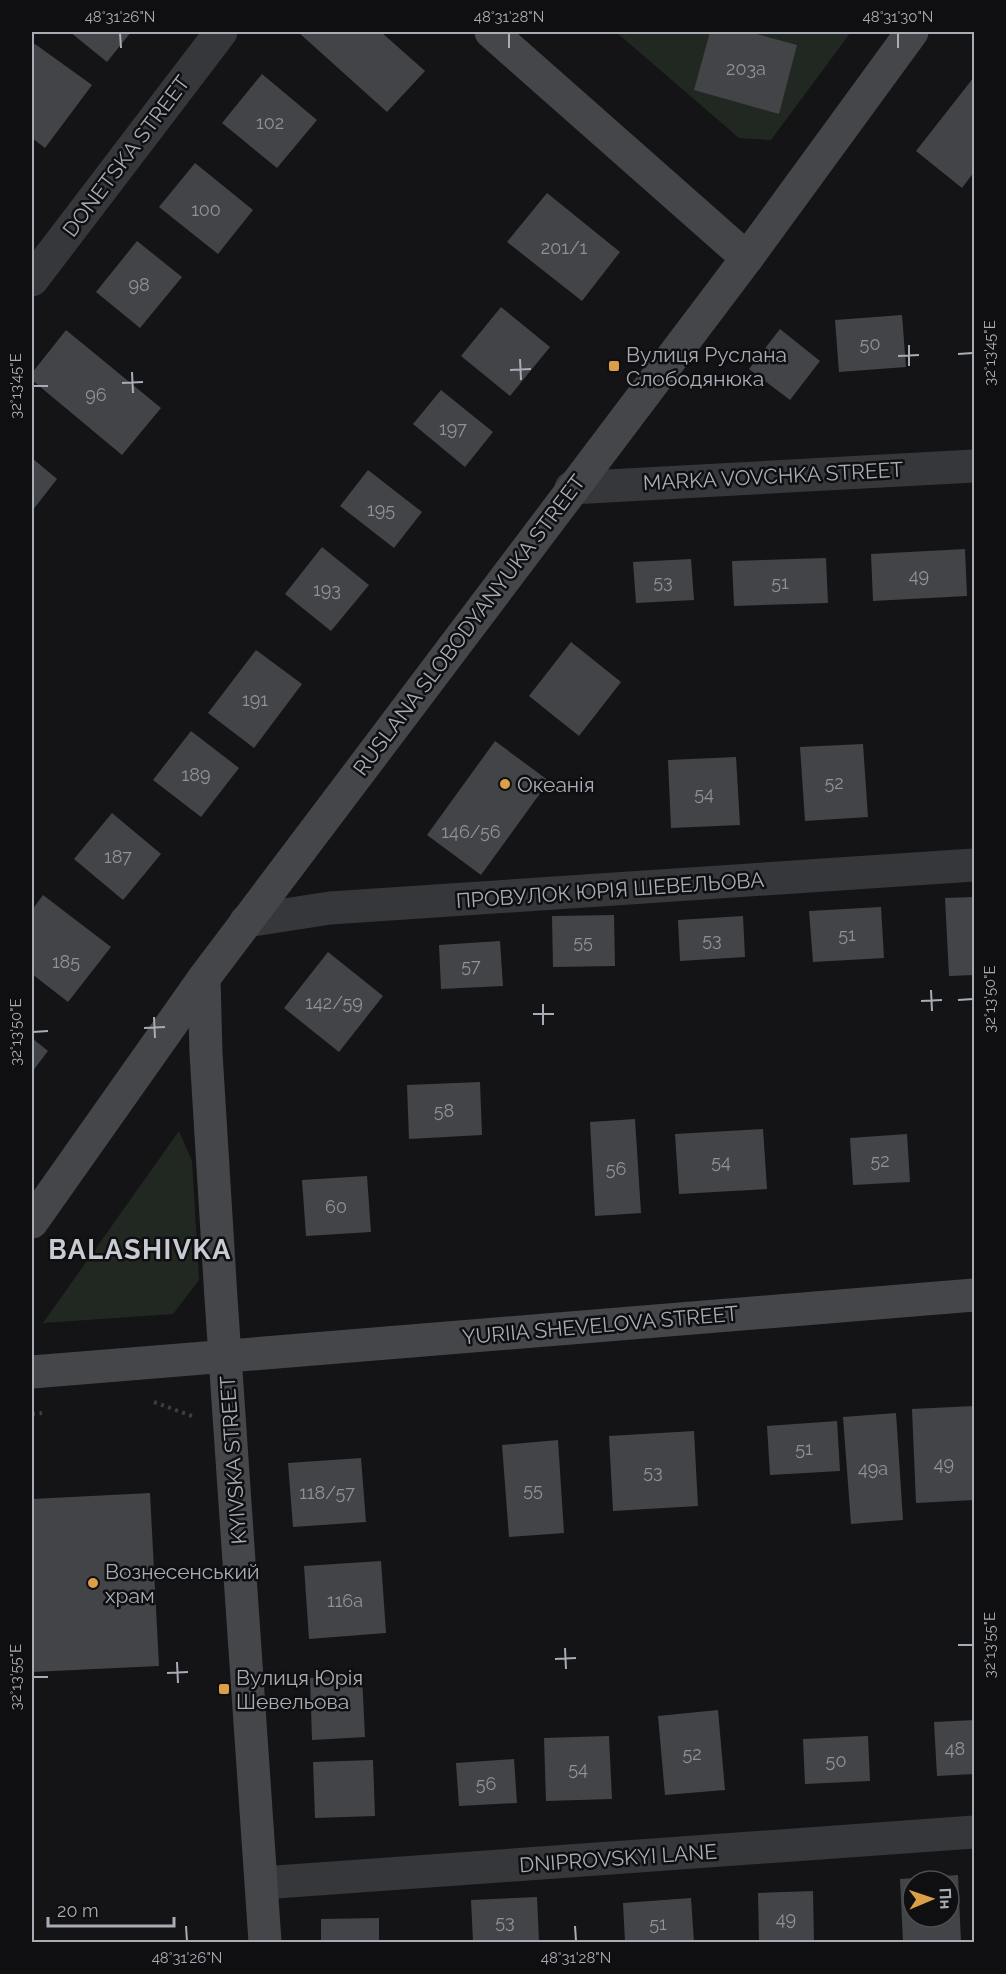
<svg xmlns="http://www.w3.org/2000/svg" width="1006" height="1974" font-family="Raleway,sans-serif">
	<rect width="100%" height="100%" fill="#141416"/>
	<g fill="#212821">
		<polygon points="616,32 851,32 771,140 739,138"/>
		<polygon points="179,1131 192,1161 199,1280 173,1314 43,1323"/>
	</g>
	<g fill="#434448" fill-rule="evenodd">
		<polygon points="70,32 131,32 107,62"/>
		<polygon points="298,32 381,32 425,71 387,112"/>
		<polygon points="710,32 749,32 797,45 779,114 694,90"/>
		<polygon points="35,44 92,85 45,148 32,138 32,48"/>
		<polygon points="262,74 317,120 277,168 222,123"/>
		<polygon points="974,77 974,172 962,188 916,151"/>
		<polygon points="195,163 253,210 218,254 159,207"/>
		<polygon points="547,193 620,252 582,301 507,242"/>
		<polygon points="137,241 182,277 140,328 96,292"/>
		<polygon points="501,307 550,347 510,396 461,356"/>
		<polygon points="902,315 906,367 839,372 835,320"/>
		<polygon points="780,329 820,361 790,400 749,369"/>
		<polygon points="66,330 161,408 122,455 32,380 32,373"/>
		<polygon points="441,390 493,432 465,467 413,424"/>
		<polygon points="32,458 57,479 32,511"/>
		<polygon points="368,470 422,512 394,548 340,506"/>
		<polygon points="322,547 369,585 331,631 285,594"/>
		<polygon points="965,549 967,596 873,601 871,554"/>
		<polygon points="826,558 828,603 734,606 732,561"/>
		<polygon points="691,559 694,600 636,603 633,562"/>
		<polygon points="571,642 621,682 579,736 529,696"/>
		<polygon points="256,650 302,684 254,748 208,713"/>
		<polygon points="191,731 239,768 201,817 153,780"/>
		<polygon points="495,741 549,781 481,875 427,835"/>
		<polygon points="863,744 868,817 805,821 800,747"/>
		<polygon points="736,757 740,825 671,828 668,760"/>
		<polygon points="112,813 161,854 123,900 74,859"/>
		<polygon points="43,895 111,947 68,1002 32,974 32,910"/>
		<polygon points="974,897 974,975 949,976 945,898"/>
		<polygon points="881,907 884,958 813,962 809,911"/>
		<polygon points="614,915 615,966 553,967 552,916"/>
		<polygon points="743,916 745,957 680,961 678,920"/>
		<polygon points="500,941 503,986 441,989 439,945"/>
		<polygon points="328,952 383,996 339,1052 284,1008"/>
		<polygon points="32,1038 48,1051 32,1072"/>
		<polygon points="480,1082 482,1135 409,1139 407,1085"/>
		<polygon points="635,1119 641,1213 595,1216 590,1122"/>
		<polygon points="763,1129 767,1189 679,1194 675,1134"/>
		<polygon points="907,1134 910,1182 853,1185 850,1138"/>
		<polygon points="367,1176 371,1232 306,1236 302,1180"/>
		<polygon points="974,1406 974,1500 916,1503 912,1409"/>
		<polygon points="896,1413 903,1520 851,1524 843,1417"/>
		<polygon points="837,1421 840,1471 770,1475 767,1426"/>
		<polygon points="694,1431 698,1506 613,1511 609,1436"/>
		<polygon points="558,1440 564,1533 509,1537 502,1445"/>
		<polygon points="361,1458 366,1522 293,1527 288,1463"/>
		<polygon points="150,1493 159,1666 32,1672 32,1499"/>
		<polygon points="381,1561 386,1633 309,1639 304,1566"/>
		<polygon points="362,1676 365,1737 312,1740 310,1678"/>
		<polygon points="718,1710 725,1790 665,1795 658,1716"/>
		<polygon points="974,1720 974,1774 937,1776 934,1722"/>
		<polygon points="609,1736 612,1799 546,1801 544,1738"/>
		<polygon points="868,1736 870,1781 805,1784 803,1739"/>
		<polygon points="514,1759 517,1803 459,1806 456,1763"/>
		<polygon points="373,1760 375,1816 315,1818 313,1762"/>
		<path d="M958 1875 961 1942H903L900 1879ZM913 1881H949V1917H913Z"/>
		<polygon points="813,1891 814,1942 759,1942 758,1893"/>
		<polygon points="537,1897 539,1942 473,1942 471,1900"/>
		<polygon points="691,1898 694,1942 625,1942 623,1903"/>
		<polygon points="379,1918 379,1942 321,1942 321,1919"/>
	</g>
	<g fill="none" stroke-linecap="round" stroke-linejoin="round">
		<g stroke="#3c3e41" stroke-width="4" stroke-dasharray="3 4.5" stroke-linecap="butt">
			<polyline points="154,1402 192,1416"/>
			<polyline points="32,1414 42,1413"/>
		</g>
		<g stroke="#36373a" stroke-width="33">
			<polyline points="32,280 221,32"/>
			<polyline points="571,488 974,466"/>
			<polyline points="246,921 330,908 974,865"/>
			<polyline points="262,1883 974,1832"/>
		</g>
		<g stroke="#44464a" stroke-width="33">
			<polyline points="491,32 747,258"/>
			<polyline points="204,978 206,1053 221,1298 265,1942"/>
			<polyline points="32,1222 204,978 747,258 912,32"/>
			<polyline points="32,1372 974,1295"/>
		</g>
	</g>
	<path fill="none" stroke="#a8acb4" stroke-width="2" d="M120 33 121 48M509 33V48M898 33V48M909 345V366M958 354 973 353M898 356 919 355M520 359 521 380M510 370 531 369M132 372 133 393M122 383 143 382M33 386H48M931 990 932 1011M958 1000 973 999M921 1001 942 1000M543 1004V1025M533 1014H554M154 1017 155 1038M144 1028 165 1027M33 1032 48 1031M958 1645H973M565 1648 566 1669M555 1659 576 1658M177 1662 178 1683M167 1673 188 1672M33 1677H48M186 1926 187 1941M575 1926 576 1941"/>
	<g fill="#db9f47" stroke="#0f0f11" stroke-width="2">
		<rect x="608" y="360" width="12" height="12" rx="3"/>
		<circle cx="505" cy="784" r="6"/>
		<circle cx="93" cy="1583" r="6"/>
		<rect x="218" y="1683" width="12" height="12" rx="3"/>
	</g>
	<g text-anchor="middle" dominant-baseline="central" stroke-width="5" stroke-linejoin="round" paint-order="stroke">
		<g font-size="18" fill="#8f9299">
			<text x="746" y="68">203а</text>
			<text x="270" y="122">102</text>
			<text x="206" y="209">100</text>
			<text x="564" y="247">201/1</text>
			<text x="139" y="284">98</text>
			<text x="870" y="343">50</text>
			<text x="96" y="394">96</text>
			<text x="453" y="428">197</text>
			<text x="381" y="509">195</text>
			<text x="919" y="575">49</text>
			<text x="663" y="581">53</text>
			<text x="780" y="582">51</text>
			<text x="327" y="589">193</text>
			<text x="255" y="699">191</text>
			<text x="196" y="774">189</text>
			<text x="834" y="782">52</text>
			<text x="704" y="793">54</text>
			<text x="471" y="831">146/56</text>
			<text x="118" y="856">187</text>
			<text x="847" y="934">51</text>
			<text x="712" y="939">53</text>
			<text x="583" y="941">55</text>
			<text x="66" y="961">185</text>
			<text x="471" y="965">57</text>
			<text x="334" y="1002">142/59</text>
			<text x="444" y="1110">58</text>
			<text x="880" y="1160">52</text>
			<text x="721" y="1161">54</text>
			<text x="616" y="1168">56</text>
			<text x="336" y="1206">60</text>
			<text x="804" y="1448">51</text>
			<text x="944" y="1463">49</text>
			<text x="873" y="1468">49а</text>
			<text x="653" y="1471">53</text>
			<text x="533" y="1489">55</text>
			<text x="327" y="1492">118/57</text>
			<text x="345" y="1600">116а</text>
			<text x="955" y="1748">48</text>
			<text x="692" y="1753">52</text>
			<text x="836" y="1760">50</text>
			<text x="578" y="1768">54</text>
			<text x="486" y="1783">56</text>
			<text x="786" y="1918">49</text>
			<text x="505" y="1921">53</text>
			<text x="658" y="1923">51</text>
		</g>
		<g font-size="21" fill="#a8acb4" stroke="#0f0f11">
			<text transform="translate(126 156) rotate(-53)">DONETSKA STREET</text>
			<text transform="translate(773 476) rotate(-3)">MARKA VOVCHKA STREET</text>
			<text transform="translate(469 625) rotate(-53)">RUSLANA SLOBODYANYUKA STREET</text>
			<text transform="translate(610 890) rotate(-4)">ПРОВУЛОК ЮРІЯ ШЕВЕЛЬОВА</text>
			<text transform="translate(600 1325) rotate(-5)">YURIIA SHEVELOVA STREET</text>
			<text transform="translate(233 1460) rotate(-94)">KYIVSKA STREET</text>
			<text transform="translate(618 1858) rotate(-4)">DNIPROVSKYI LANE</text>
		</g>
		<g font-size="21" fill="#a8acb4" stroke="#0f0f11" text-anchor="start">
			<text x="626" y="354">Вулиця Руслана<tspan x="626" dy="24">Слободянюка</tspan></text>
			<text x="517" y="784">Океанія</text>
			<text x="105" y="1571">Вознесенський<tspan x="105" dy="24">храм</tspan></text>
			<text x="236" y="1677">Вулиця Юрія<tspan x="236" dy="24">Шевельова</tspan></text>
		</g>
		<g font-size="27" font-weight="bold" letter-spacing="1.5" fill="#c8cbd1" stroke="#0f0f11">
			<text x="140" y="1249">BALASHIVKA</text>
		</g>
	</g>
	<rect width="1006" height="1974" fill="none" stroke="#0f0f11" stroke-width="66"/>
	<g transform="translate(931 1899) rotate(88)"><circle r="28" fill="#0f0f11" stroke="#4c4e52" stroke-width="1.5"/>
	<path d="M0-4.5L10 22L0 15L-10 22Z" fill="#db9f47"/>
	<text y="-9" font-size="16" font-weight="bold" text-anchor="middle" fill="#a8acb4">Пн</text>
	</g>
	<path d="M48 1917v9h126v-9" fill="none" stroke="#a8acb4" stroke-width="3"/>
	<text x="57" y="1917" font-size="18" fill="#a8acb4" stroke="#0f0f11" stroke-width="4.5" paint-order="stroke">20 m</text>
	<rect x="33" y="33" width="940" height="1908" fill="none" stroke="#a8acb4" stroke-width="2"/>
	<g font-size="15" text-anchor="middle" fill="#a8acb4">
		<text x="120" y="22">48°31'26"N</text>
		<text x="509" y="22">48°31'28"N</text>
		<text x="898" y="22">48°31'30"N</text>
		<text transform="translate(990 353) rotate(-90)" y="5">32°13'45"E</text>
		<text transform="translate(16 386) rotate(-90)" y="5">32°13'45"E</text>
		<text transform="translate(990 999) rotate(-90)" y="5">32°13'50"E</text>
		<text transform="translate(16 1032) rotate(-90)" y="5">32°13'50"E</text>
		<text transform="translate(990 1645) rotate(-90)" y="5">32°13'55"E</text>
		<text transform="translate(16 1677) rotate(-90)" y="5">32°13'55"E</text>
		<text x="187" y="1963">48°31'26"N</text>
		<text x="576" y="1963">48°31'28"N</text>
	</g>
</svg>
